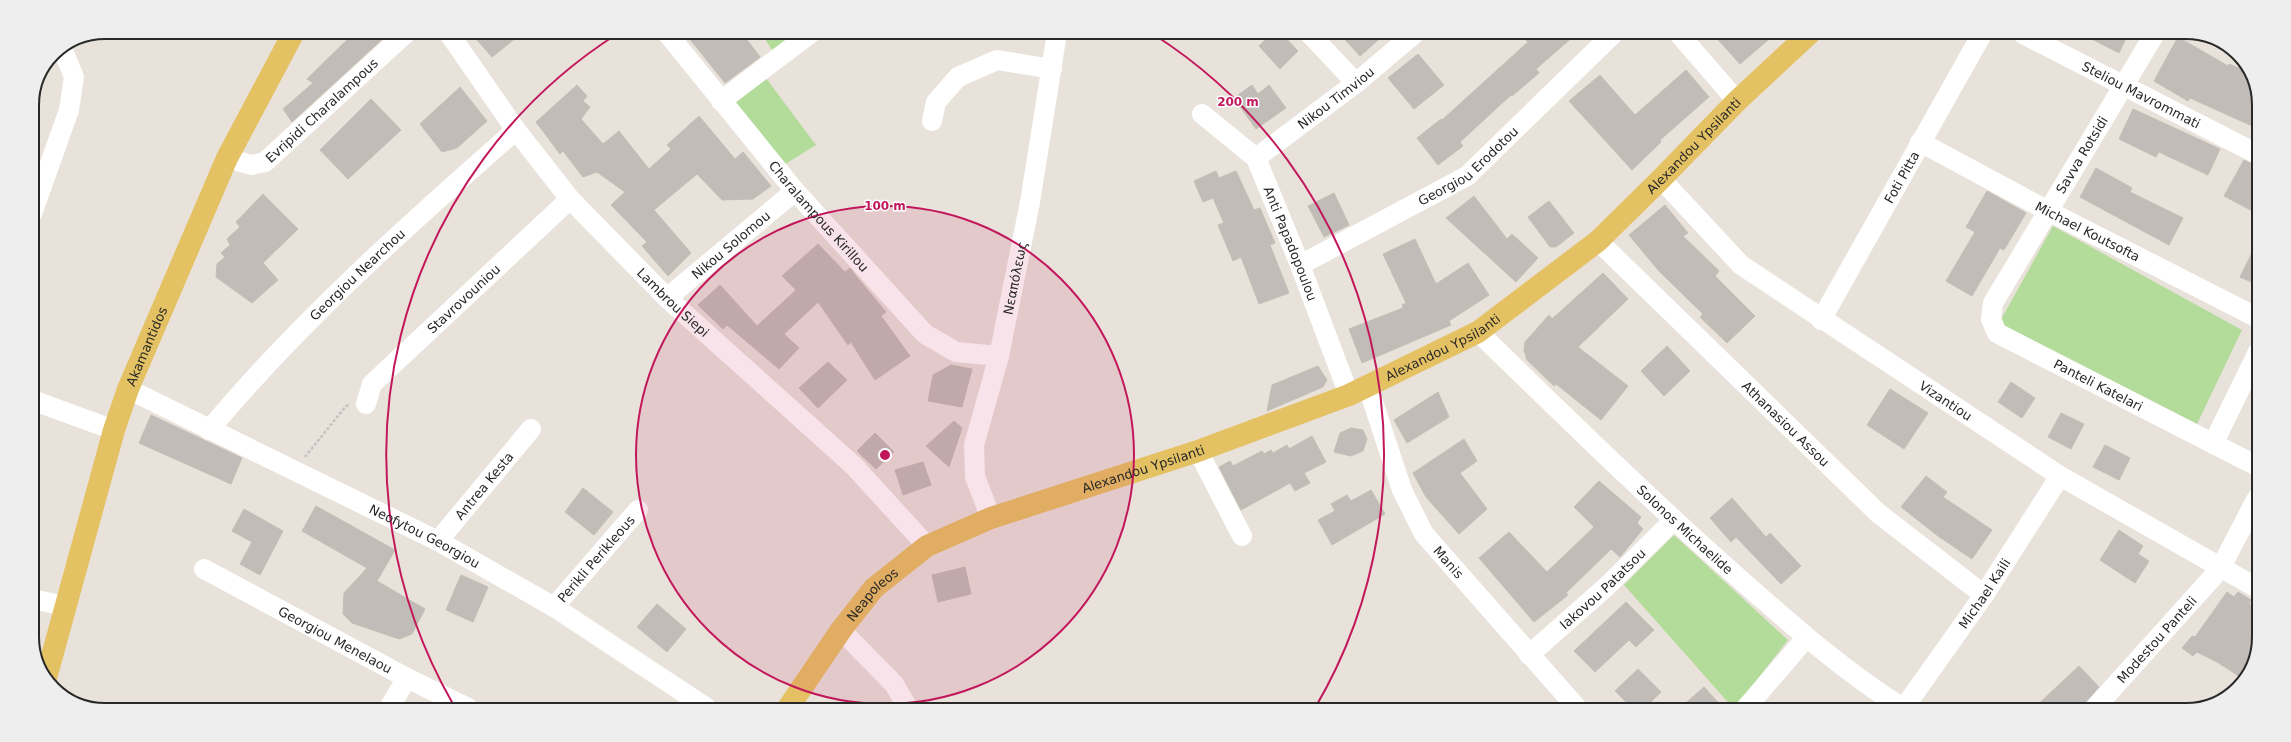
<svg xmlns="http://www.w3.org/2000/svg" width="2291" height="742" font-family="'DejaVu Sans',sans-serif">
	<rect width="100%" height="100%" fill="#e9e2da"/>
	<g fill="#b3dc9b">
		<polygon points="761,33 801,33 774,53"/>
		<polygon points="766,78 816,145 784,165 734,102"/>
		<polygon points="2053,226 2242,330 2197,424 1999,323"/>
		<polygon points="1674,535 1788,640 1734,709 1624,585"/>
	</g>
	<g fill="#c1bcb7" stroke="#c4beb4">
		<polygon points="355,32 390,32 292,122 283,109 313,83 307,79"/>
		<polygon points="470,32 479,32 522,33 492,57"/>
		<polygon points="685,33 742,33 760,57 725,83"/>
		<polygon points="1272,33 1281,33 1298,51 1280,69 1259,46"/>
		<polygon points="1340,34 1385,34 1360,56"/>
		<polygon points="1533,34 1576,34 1536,69 1539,73 1512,96 1511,95 1460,142 1463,146 1438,165 1417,138 1441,119 1442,120 1528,42 1526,40"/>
		<polygon points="1713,34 1775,34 1740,64"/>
		<polygon points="2082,34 2128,34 2119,53"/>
		<polygon points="2178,37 2228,66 2229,64 2248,72 2259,100 2259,129 2190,98 2188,101 2154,81"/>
		<polygon points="1418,54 1444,85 1414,109 1388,78"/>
		<polygon points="1686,70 1709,97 1660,140 1661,142 1632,170 1569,101 1600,75 1635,115"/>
		<polygon points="577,85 587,96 583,101 590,107 581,119 603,144 619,131 649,169 671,149 667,145 699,116 735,159 743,152 771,186 753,199 722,200 697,174 654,210 691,253 668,276 642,246 647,242 611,205 625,192 597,172 583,177 563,151 560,154 536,122"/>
		<polygon points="1252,85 1258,94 1269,85 1286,108 1256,129 1234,98"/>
		<polygon points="460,87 487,121 457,148 442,152 420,124"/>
		<polygon points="371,99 401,130 348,179 320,150"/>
		<polygon points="2133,109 2220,149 2208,175 2159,152 2156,157 2119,139"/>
		<polygon points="2244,160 2259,167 2258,214 2224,196"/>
		<polygon points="2096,168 2132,188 2130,192 2183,218 2169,245 2080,197"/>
		<polygon points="1216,171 1219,178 1236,171 1254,210 1260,208 1275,243 1270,245 1289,293 1259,304 1241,257 1233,261 1218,225 1224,223 1213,198 1203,202 1194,181"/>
		<polygon points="1987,191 2026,213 2004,250 2000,248 1972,296 1946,281 1975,232 1966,227"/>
		<polygon points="1334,193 1349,225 1324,237 1308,206"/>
		<polygon points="263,194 298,229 263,263 278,280 252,303 216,277 217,264 225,257 221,253 230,245 227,239 240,227 236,222"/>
		<polygon points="1474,196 1507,239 1512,234 1538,258 1516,282 1446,218"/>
		<polygon points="1549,201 1574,233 1556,247 1550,247 1528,217"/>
		<polygon points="1665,205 1688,233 1683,236 1719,271 1715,276 1755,316 1727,343 1700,317 1703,314 1659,271 1629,235"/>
		<polygon points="1415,239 1436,284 1468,263 1489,295 1449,321 1451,325 1362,363 1349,329 1403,308 1402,305 1406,303 1383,254"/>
		<polygon points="2258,241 2258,285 2240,277"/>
		<polygon points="818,244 845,272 850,268 856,276 886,312 881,316 910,356 875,380 851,342 848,345 818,302 784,334 799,348 779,369 727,325 723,329 698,305 720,285 757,326 796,290 782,276"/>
		<polygon points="1603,273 1628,299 1578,347 1628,386 1601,420 1556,384 1554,386 1527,360 1524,350 1525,342 1549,315 1552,319"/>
		<polygon points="1667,346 1690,371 1664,396 1641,371"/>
		<polygon points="828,362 847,380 818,408 799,388"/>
		<polygon points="951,365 972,369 962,407 928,401 933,375"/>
		<polygon points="1318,366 1327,380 1323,387 1267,411 1272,385"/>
		<polygon points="2011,382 2035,398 2022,418 1998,402"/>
		<polygon points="1890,389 1928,413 1904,449 1867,425"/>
		<polygon points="1438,392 1449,417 1407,443 1394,420"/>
		<polygon points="2061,413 2084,424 2071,449 2048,437"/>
		<polygon points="151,415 242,458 231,484 139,443"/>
		<polygon points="954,421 962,428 949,467 926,446"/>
		<polygon points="1351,428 1363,430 1367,439 1363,451 1351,456 1334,452 1340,433"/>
		<polygon points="875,433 894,452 876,469 857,451"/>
		<polygon points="1312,436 1326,462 1304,473 1310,483 1295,491 1290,483 1241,510 1219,467 1230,461 1233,466 1262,451 1264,454 1271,450 1273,453 1287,445 1289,449"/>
		<polygon points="1464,439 1477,461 1460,473 1487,509 1459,534 1426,497 1413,473"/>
		<polygon points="2105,445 2130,458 2119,480 2093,467"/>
		<polygon points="923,462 931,485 903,495 895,470"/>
		<polygon points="1926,476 1947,492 1943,497 1992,530 1972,559 1938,536 1901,507"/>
		<polygon points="1599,481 1641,517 1637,523 1643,529 1620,557 1611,549 1566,593 1568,595 1534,622 1479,558 1509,532 1547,572 1594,527 1574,507"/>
		<polygon points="583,488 613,512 594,535 565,512"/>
		<polygon points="1371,490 1385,514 1332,545 1318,520 1335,511 1331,504 1347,495 1351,501"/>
		<polygon points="1732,498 1766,537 1770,533 1801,566 1781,584 1736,537 1731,542 1710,518"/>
		<polygon points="316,506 395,550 377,581 425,609 412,634 399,639 352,623 343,614 344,593 367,568 302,531"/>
		<polygon points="244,509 283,531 260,575 240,564 252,542 232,531"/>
		<polygon points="2119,530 2143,546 2138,554 2149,561 2135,583 2100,560"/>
		<polygon points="965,567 971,594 938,602 932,575"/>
		<polygon points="461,575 488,587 473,622 446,610"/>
		<polygon points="2227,592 2234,597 2238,592 2251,600 2249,604 2257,609 2256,656 2242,678 2217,662 2197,652 2193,656 2182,648 2192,636 2195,637"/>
		<polygon points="1626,602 1654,630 1636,647 1629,640 1595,672 1574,651"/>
		<polygon points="657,604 686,629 667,652 637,627"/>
		<polygon points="2079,666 2099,687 2079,710 2032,710"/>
		<polygon points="1638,669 1661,692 1644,709 1633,709 1615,691"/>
		<polygon points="1704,687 1724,709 1679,709"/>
	</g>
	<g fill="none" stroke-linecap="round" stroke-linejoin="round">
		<polyline stroke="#c3c3c3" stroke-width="2.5" stroke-dasharray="3 2" stroke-linecap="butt" points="305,457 346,406 350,405"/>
		<g stroke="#fff" stroke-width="20">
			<path id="s1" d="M448 32 516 130 570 199 667 298 854 466 927 546"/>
			<path id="s2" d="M667 33 795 191 925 334 956 352 999 356"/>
			<polyline points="1309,33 1356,83"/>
			<polyline points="1679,34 1737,101"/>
			<path id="s3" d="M2023 34 2259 155"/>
			<path id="s4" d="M2154 35 1993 303 1991 319 1997 333 2257 466"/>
			<polyline points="721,101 811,33"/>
			<path id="s5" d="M1202 114 1256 158 1300 265 1349 395"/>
			<polyline points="932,121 936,102 958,77 997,60 1052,69"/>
			<path id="s6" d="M1920 142 2048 211 2258 318"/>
			<path id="s7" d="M227 158 251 165 265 162 407 32"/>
			<path id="s8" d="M1256 158 1356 83 1414 34"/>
			<path id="s9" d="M1661 179 1741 265 2060 476 2257 588"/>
			<polyline points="32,214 69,110 74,77 62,48"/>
			<path id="s10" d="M1598 241 1878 513 1984 595"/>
			<path id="s11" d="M1300 265 1467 176 1613 34"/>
			<path id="s12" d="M667 298 795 191"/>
			<path id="s13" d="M1821 320 1982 34"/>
			<path id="s14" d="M1478 332C1565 416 1651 501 1742 581 1794 627 1846 673 1906 710"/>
			<path id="s15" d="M1368 387 1402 490 1424 534 1578 709"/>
			<path id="s16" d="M128 389 438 541 554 607 707 708"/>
			<polyline points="32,400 114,430"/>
			<path id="s17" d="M366 404 372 384 570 199"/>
			<path id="s18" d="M209 430C301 320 408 225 516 130"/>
			<polyline points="2213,444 2258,352"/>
			<polyline points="1198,451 1242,536"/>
			<path id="s19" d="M991 518 975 477 974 445 999 356 1030 202 1057 33"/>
			<path id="s20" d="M438 541 531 429"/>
			<path id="s21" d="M204 569 407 678 468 708"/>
			<polyline points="32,599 65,606"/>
			<path id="s22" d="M554 607 638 510"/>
			<polyline points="841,630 894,684 908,708"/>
			<path id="s23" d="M1529 655 1606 587 1673 521"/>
			<polyline points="389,708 407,678"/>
			<path id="s24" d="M1904 708 1984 595 2060 476"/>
			<polyline points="1745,709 1806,638"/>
			<path id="s25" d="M2093 710 2220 569 2257 498"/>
		</g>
		<g stroke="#e4c264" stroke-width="22">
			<path id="s26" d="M46 678 114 430 128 389 227 158 294 32"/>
			<path id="s27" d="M788 708 841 630 874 588 927 546 991 518 1198 451 1349 395 1478 332 1598 241 1661 179 1737 101 1809 34"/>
		</g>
	</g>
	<circle cx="885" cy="455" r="249" fill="#c2185b" fill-opacity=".12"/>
	<g fill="none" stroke="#c2185b" stroke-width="2">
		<circle cx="885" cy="455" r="249"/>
		<path d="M453 704A499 499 0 0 1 617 34M1153 34A499 499 0 0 1 1315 708"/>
	</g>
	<g text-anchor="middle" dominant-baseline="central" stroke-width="3" stroke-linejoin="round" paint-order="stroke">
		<g font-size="13" fill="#282828" stroke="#fff">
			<text stroke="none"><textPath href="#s3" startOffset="133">Steliou Mavrommati</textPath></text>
			<text stroke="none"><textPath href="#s8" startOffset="100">Nikou Timviou</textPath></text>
			<text stroke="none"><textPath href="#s7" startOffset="116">Evripidi Charalampous</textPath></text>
			<text stroke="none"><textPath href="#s27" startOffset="1093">Alexandou Ypsilanti</textPath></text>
			<text transform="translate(2082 155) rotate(-59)">Savva Rotsidi</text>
			<text stroke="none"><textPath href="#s11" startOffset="196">Georgiou Erodotou</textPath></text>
			<text stroke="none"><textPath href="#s13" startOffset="164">Foti Pitta</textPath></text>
			<text stroke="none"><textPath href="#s2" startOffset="238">Charalampous Kirillou</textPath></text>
			<text stroke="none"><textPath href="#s6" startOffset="190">Michael Koutsofta</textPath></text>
			<text stroke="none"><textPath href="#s12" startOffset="83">Nikou Solomou</textPath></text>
			<text stroke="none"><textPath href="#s5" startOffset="162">Anti Papadopoulou</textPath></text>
			<text stroke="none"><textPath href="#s18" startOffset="215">Georgiou Nearchou</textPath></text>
			<text stroke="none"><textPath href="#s19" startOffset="248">Νεαπόλεως</textPath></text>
			<text stroke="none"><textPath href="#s17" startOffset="146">Stavrovouniou</textPath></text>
			<text stroke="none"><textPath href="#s1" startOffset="353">Lambrou Siepi</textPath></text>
			<text stroke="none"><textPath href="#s26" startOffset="347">Akamantidos</textPath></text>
			<text stroke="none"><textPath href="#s27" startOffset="769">Alexandou Ypsilanti</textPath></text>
			<text stroke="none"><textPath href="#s4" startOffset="458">Panteli Katelari</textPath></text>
			<text stroke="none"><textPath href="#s9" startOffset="363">Vizantiou</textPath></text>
			<text stroke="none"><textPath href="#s10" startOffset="262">Athanasiou Assou</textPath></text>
			<text stroke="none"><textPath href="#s27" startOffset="445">Alexandou Ypsilanti</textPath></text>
			<text stroke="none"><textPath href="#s20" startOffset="72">Antrea Kesta</textPath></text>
			<text stroke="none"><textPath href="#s14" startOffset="286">Solonos Michaelide</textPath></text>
			<text stroke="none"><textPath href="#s16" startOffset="331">Neofytou Georgiou</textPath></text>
			<text stroke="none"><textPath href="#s22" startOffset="64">Perikli Perikleous</textPath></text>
			<text stroke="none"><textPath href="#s15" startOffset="195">Manis</textPath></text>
			<text stroke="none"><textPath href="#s23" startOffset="99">Iakovou Patatsou</textPath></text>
			<text stroke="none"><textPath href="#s24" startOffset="140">Michael Kaili</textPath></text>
			<text stroke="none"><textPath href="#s27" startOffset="142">Neapoleos</textPath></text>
			<text stroke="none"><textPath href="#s25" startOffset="95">Modestou Panteli</textPath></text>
			<text stroke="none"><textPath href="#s21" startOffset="149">Georgiou Menelaou</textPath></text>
		</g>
	</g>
	<path d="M0 0H2291V742H0ZM105 39H2186A66 66 0 0 1 2252 105V637A66 66 0 0 1 2186 703H105A66 66 0 0 1 39 637V105A66 66 0 0 1 105 39Z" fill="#eee" fill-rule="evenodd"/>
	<path fill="none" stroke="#282828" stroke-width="2" d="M105 39H2186A66 66 0 0 1 2252 105V637A66 66 0 0 1 2186 703H105A66 66 0 0 1 39 637V105A66 66 0 0 1 105 39Z"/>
	<circle cx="885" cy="455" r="6" fill="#c2185b" stroke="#fff" stroke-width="2"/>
	<g font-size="12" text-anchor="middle" font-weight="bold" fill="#c2185b" stroke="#fff" stroke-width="3" stroke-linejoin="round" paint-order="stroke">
		<text x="1238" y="106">200 m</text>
		<text x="885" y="210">100 m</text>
	</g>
</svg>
